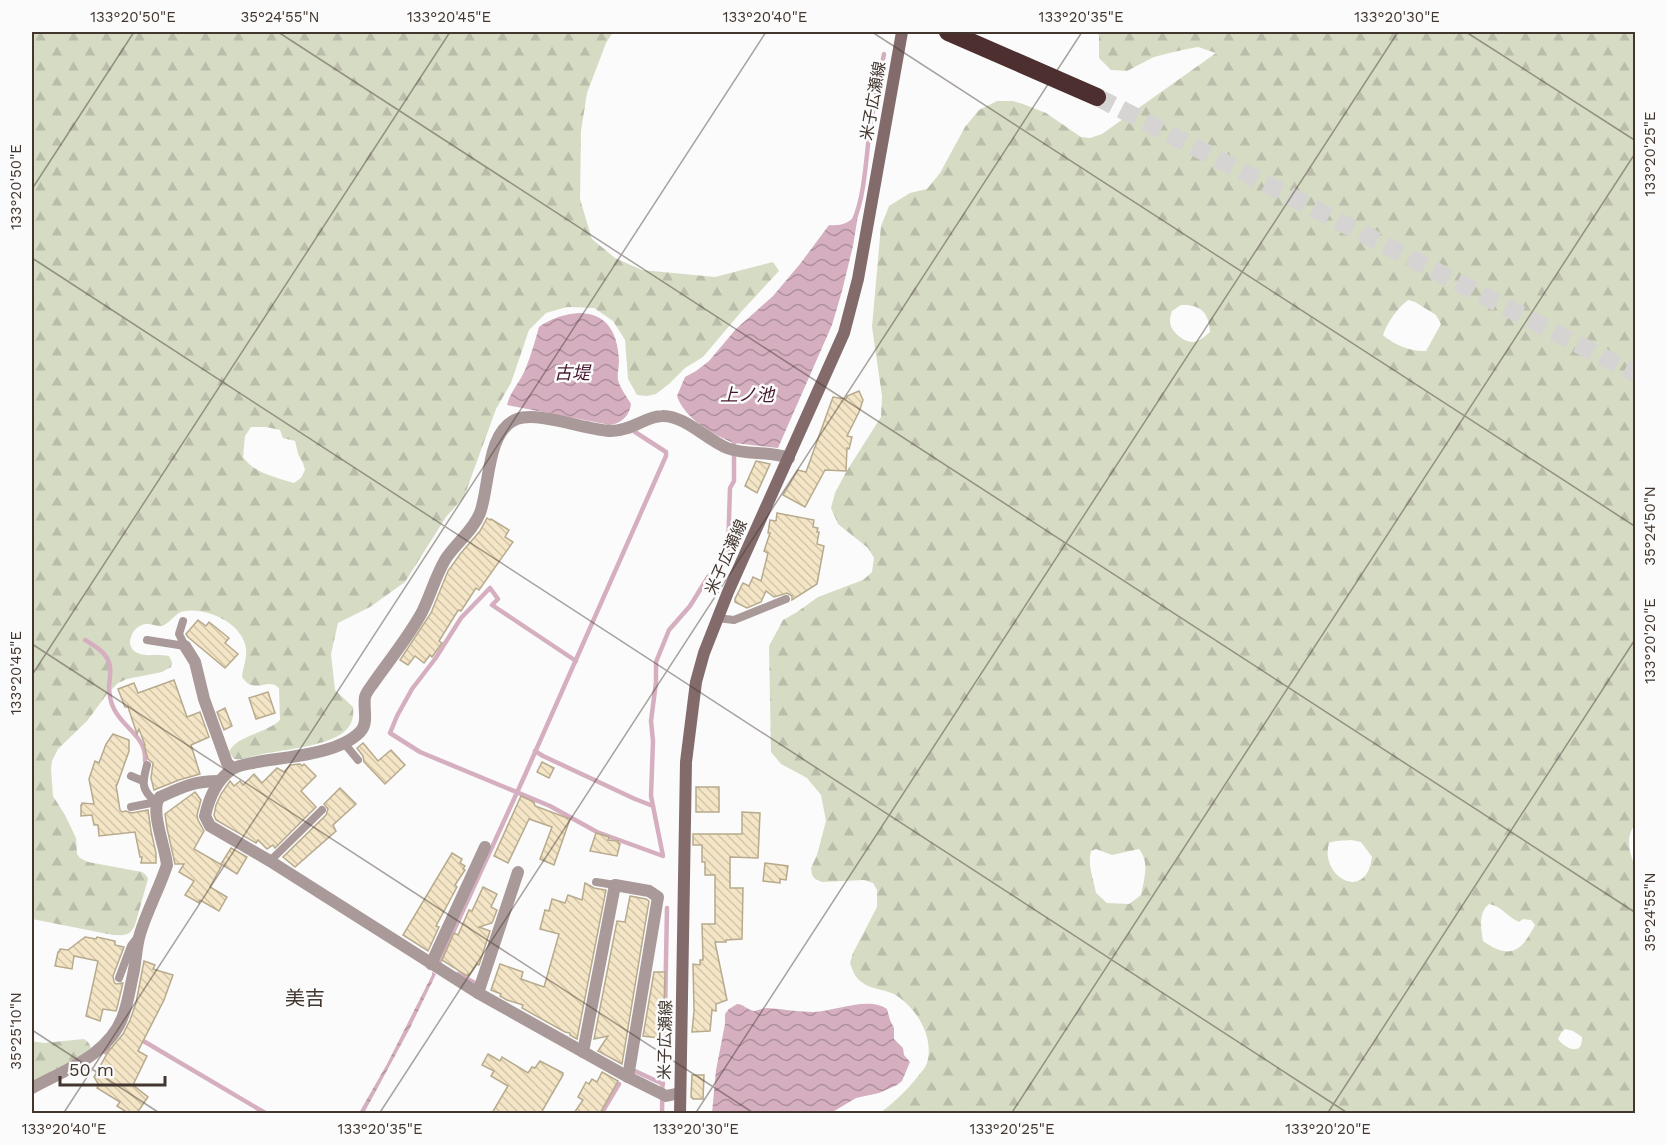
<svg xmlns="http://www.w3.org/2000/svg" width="1667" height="1145" font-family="'Work Sans','Noto Sans JP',sans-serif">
	<defs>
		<pattern id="forest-firs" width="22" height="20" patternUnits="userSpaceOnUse" patternTransform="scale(1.5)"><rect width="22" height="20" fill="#d6dcc4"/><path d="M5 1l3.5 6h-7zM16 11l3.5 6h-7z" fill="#b9bda9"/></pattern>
		<pattern id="water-waves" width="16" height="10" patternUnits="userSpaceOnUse" patternTransform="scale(1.5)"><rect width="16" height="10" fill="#d5afc0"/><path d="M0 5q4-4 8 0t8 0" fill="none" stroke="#ae8f9c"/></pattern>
		<pattern id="building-back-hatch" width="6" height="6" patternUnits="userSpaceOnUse" patternTransform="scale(1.5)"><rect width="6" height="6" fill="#f3e5c6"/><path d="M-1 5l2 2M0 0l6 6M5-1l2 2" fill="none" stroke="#d2c5aa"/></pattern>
	</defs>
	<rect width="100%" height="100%" fill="#fbfbfb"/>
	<g fill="url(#forest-firs)" fill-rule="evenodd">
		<path d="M32 32H613L606 43 587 93 581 131 580 199 592 239 615 258 642 270 715 277 773 262 779 271 741 312 703 357 685 368 669 384 656 394 647 396 637 395 628 379 625 340 613 321 594 308 567 307 546 313 529 330 511 383 496 409 464 497 446 517 405 582 370 607 338 623 331 654 335 690 353 707C354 717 352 725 344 732 327 746 283 750 262 754 252 756 243 760 234 759L229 752C235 736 267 733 280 720L279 688C268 676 254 696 242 677 243 668 247 658 246 649 244 624 207 607 185 611 175 612 171 623 162 626 156 627 153 624 148 624 140 623 133 630 131 637 129 642 130 646 133 650 141 658 159 654 169 656L172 662 171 667 162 672 127 679 118 683 107 694 87 721 58 749 52 761 51 769 53 796 65 815 76 838 77 854 80 858 88 862 142 872 146 875 148 879 135 925C129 937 124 935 113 935L32 919ZM251 427H266L280 430 283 438 295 441 298 454 303 463 305 470 301 478 294 483C275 477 254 473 243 457L245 436Z"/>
		<path d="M1096 32H1635L1636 824C1624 836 1630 855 1636 869L1635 1113H880C895 1102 907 1090 919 1075 922 1071 926 1067 927 1063 934 1039 919 1012 900 998 888 988 869 991 858 979 854 975 852 968 850 963L853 953 877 907V890L873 883 864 880 822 882 815 879 812 875 811 868 817 855 826 821 821 795 807 778 781 764 771 752 769 646 783 620 797 612 818 597 863 580 872 572 874 558 868 548 838 524 831 508 835 493 846 472 881 417 882 396 872 327 881 226 889 206 910 193 927 189 940 173 965 127 979 110 997 101H1013L1023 104 1046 113 1081 137 1090 138 1102 134 1216 53 1198 47 1182 50 1154 57 1127 71 1111 70 1099 58V35ZM1408 300 1415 302 1436 315 1441 324 1426 351C1412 352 1394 345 1383 335 1389 320 1396 310 1408 300ZM1181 305C1201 304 1209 313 1210 332 1205 336 1199 342 1193 342 1183 342 1170 331 1170 321 1170 317 1171 314 1172 311ZM1351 840 1361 842 1372 857C1366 904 1319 876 1329 843 1336 840 1343 841 1351 840ZM1096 849 1112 855 1139 849C1150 863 1144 879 1141 895L1129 904 1107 903 1096 893C1094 880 1087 865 1091 851ZM1489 904C1502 906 1507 917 1519 922L1523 919 1531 920 1535 925C1521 952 1510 960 1483 941 1481 928 1478 913 1489 904ZM1565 1029 1573 1031 1582 1037C1583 1056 1566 1050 1558 1039L1561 1033Z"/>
		<polygon points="84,1039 88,1042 91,1047 87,1053 32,1082 32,1041 44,1043"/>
	</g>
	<g fill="url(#water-waves)">
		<path d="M856 214 858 215 853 246 842 291 832 325 778 448 734 443C713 435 684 418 677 396L685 377 696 371 709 361 736 329 773 296 800 264 829 225C839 226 850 224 856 214Z"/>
		<path d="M580 313C609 314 618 335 619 361 619 367 617 374 618 380 620 388 627 397 631 404 630 415 621 424 610 425L507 405C510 392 520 382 525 370 531 356 535 341 539 327 551 318 565 314 580 313Z"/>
		<polygon points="432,972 436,974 409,1030 364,1113 359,1113 387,1064 432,975"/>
		<path d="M737 1004C744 1004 747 1010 754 1011 759 1011 762 1008 767 1008 783 1009 798 1012 814 1012 835 1011 869 996 887 1009L890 1020 894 1028V1039L903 1048 904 1055 910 1062 902 1081 897 1085 879 1093 856 1098 831 1113H712L716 1070 725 1024V1014L729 1009Z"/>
	</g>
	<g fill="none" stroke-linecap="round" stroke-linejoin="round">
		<g stroke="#d5afc0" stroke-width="4.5">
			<path d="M854 220C865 195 866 156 870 128 874 104 879 79 884 54"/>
			<path d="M85 640C92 644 99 648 104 654 113 664 110 675 109 686 109 693 111 703 114 709 124 729 147 737 145 761"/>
			<polyline points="576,661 492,605 498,599 490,588 461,618 435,659 412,689 397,716 390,733 420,752 550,806 597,832 663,856 651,796 653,741 651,721 656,682 656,662 669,630 690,606 708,577 721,566 728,551 730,488 734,481 734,437"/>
			<polyline points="535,751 543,756 635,799 653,806"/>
			<polyline points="439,963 525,775 666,456 666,452 635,432"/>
			<polyline points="458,974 475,983"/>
			<polyline points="665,1013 667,908"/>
			<polyline points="140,1039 267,1114"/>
			<polyline points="105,1052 109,1049"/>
			<polyline points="635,1071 663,1084"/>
			<polyline points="75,1072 86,1067"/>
			<polyline points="601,1114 619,1084"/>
			<polyline points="662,1114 663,1042"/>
		</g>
	</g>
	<g fill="url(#building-back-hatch)" stroke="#b7aa8d" stroke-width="1.5">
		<polygon points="859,391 863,400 859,412 847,436 852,437 849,449 847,448 846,471 825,470 805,507 783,495 798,470 806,472 833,397 846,399 847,396"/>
		<polygon points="756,461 770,464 757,493 745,486"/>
		<polygon points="777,513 814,520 813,527 818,528 817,532 819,532 817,544 824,546 817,584 792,600 792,596 787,593 774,597 766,591 761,602 747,608 735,602 735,599 743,583 749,586 753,577 761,581 768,553 764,551 770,533 768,533 770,520 776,521"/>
		<polygon points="487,518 490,520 491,519 509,530 505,537 513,542 479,590 476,588 461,611 459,610 457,612 439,641 442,643 432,657 430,655 424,663 415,656 408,665 400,660 431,613 448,571 461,553 480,531"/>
		<polygon points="198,620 206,626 209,622 229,638 225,643 238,654 225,668 188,637 186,634"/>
		<polygon points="174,680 187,717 200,712 209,737 191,745 200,774 179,780 154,790 151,778 153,763 148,759 144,745 145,745 139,729 137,734 128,707 125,707 118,689 134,683 138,693"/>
		<polygon points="268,692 275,713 256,719 249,698"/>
		<polygon points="225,708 232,726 224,730 217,712"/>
		<polygon points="113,734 129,740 129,751 117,785 116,785 120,810 122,812 126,811 132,813 148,810 151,831 156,853 156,863 141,863 142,857 140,857 135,832 99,836 98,825 94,825 92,815 81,816 81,805 82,805 82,803 94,804 89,779 95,761 99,763 106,744"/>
		<polygon points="363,743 378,761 391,750 405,765 385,784 364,762 363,756 357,748"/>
		<polygon points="542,762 554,768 549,778 537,772"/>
		<polygon points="300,764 302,766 304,764 316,776 301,791 316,807 275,848 273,845 267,849 258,840 256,843 216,820 214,815 216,805 221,794 230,781 234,786 240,781 243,785 254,774 262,783 277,768 284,772 290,765"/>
		<rect x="696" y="787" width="23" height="25"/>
		<polygon points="340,788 356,804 333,825 336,831 295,867 283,857 326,815 328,809 324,804"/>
		<polygon points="195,792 201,800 197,815 198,820 204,831 194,849 222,865 210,887 227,897 219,911 200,900 199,903 185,895 194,881 179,872 184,864 175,864 167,828 165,814"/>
		<polygon points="521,796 534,802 535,806 570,819 554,865 540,859 552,827 529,819 508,863 494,856"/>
		<polygon points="742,812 760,813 758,858 730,857 730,888 743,888 742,939 726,940 726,942 715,942 727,1000 716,1004 716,1011 712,1010 710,1031 692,1032 694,1011 693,964 700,965 700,960 703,960 702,924 715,924 715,875 705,875 705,862 702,862 702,845 693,845 693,834 742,834"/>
		<polygon points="596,833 609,837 608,840 618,841 618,843 620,844 617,856 590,851"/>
		<polygon points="231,848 247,857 237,874 221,864"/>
		<polygon points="452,853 462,859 460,863 465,866 463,869 465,870 455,885 457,887 436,926 439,927 428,951 403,935"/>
		<polygon points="765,863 788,866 786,880 780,879 780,883 763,881"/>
		<polygon points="585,883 594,888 606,890 577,1039 570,1035 570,1033 565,1032 522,1008 523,1005 507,1000 500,996 501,994 491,990 500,964 523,972 521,979 544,987 559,934 540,929 545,910 549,911 552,899 565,903 568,895 582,900"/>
		<polygon points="483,887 497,894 491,907 497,910 492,923 479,927 490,931 479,965 477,964 469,976 468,974 467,976 442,960 454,933 458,935 469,910 472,911"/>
		<polygon points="630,896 646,899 649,901 622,1064 598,1051 608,1036 594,1039 617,921 625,922"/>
		<polygon points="85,937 96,939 97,937 115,941 115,945 124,947 113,976 114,982 116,984 123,983 117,1008 116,1011 103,1009 100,1021 86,1016 98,961 74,956 72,969 55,966 58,952 59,952 60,949 68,950"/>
		<polygon points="144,961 155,965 153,969 173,975 164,1000 138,1051 147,1056 133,1085 148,1097 137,1113 128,1113 117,1106 120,1102 97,1088 99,1085 94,1077 108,1052 123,1034 130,1020 136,1003"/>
		<polygon points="654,972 665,972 664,1008 668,1008 667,1039 643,1036"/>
		<polygon points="488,1054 500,1061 502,1057 528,1073 532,1067 535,1068 540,1061 563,1073 563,1075 541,1113 492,1113 508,1086 491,1076 494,1071 482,1065"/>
		<polygon points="602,1072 618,1081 600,1113 574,1113 583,1100 578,1097 586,1082 589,1084 592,1079 597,1082"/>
		<polygon points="692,1075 704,1075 703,1099 693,1099 691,1097"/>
	</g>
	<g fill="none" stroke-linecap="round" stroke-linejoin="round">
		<polyline stroke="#d6d4d2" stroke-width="18" stroke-dasharray="18 9" stroke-linecap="butt" points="1097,97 1636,374"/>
		<g stroke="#a99998" stroke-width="8">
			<polyline points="717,618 734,620 786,599"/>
			<polyline points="183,621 179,634 185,646"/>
			<polyline points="147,640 185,646"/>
			<polyline points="344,743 358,760"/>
			<path d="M147 765C142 783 141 790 156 802"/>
			<polyline points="131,776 143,781"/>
			<polyline points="131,807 156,802"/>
			<polyline points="270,861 322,810"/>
			<polyline points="596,882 615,885"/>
			<polyline points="119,978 131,946 137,938"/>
		</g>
		<g stroke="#a99998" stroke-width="12">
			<polyline points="185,646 195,662 204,699 227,763 233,768"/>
			<polyline points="431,964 485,847"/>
			<polyline points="478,993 518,872"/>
			<polyline points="583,1052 615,885 649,891 658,897 628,1077"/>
			<path d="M32 1088C65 1070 109 1055 123 1016 128 1003 130 988 133 975 136 962 136 947 140 934 147 911 159 889 167 865 166 849 149 809 160 797 182 787 194 781 219 781"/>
			<path d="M680 1093 666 1096 628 1077 478 993 270 861 210 826 205 816C209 798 216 781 231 770 237 765 249 764 257 762 286 757 339 754 360 732 369 723 363 709 365 697 366 693 369 689 372 685 388 662 407 639 421 614 430 597 435 577 445 560 455 544 473 531 480 513 490 486 486 431 517 419 538 411 586 430 611 431 632 431 646 416 662 416 684 415 707 440 727 448 747 456 768 450 789 458"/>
		</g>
		<polyline stroke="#826b6a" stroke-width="12" points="680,1114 686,762 696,682 704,653 728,592 844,333 858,279 902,32"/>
		<polyline stroke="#4d2f2f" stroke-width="18" points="948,32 1097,97"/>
	</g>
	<path fill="none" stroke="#42362f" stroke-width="1.5" stroke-opacity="0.45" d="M278 32 1636 913M872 32 1636 527M1466 32 1636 141M32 189 134 32M32 258 1349 1114M32 644 755 1114M32 675 450 32M32 1030 161 1114M63 1114 766 32M379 1114 1082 32M695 1114 1398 32M1011 1114 1636 152M1327 1114 1636 638"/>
	<g text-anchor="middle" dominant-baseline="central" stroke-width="5" stroke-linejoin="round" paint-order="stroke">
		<g font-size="16" fill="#42362f" stroke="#fbfbfb">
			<text transform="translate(873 101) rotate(-80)">米子広瀬線</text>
			<text transform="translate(726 557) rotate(-66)">米子広瀬線</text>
			<text transform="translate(665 1040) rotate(-89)">米子広瀬線</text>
		</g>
		<g font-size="18" font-style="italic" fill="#461630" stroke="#fbfbfb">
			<text x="572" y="372">古堤</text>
			<text x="747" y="394">上ノ池</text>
		</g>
		<g font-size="20" fill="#42362f" stroke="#fbfbfb">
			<text x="305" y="998">美吉</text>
		</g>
	</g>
	<rect width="1667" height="1145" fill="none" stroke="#fbfbfb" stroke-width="66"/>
	<path d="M60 1076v9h105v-9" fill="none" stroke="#42362f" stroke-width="3"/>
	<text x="69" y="1076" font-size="18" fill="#42362f" stroke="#fbfbfb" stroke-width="4.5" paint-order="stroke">50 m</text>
	<rect x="33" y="33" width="1601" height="1079" fill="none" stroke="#42362f" stroke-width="2"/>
	<g font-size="15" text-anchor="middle" fill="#42362f">
		<text x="133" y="22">133°20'50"E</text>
		<text x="280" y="22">35°24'55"N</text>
		<text x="449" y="22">133°20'45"E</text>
		<text x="765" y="22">133°20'40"E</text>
		<text x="1081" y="22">133°20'35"E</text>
		<text x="1397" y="22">133°20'30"E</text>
		<text transform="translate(1650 154) rotate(-90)" y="5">133°20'25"E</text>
		<text transform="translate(16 187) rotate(-90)" y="5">133°20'50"E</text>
		<text transform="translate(1650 526) rotate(-90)" y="5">35°24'50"N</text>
		<text transform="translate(1650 641) rotate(-90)" y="5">133°20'20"E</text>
		<text transform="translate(16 673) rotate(-90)" y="5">133°20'45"E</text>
		<text transform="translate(1650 912) rotate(-90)" y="5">35°24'55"N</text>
		<text transform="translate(16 1031) rotate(-90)" y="5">35°25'10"N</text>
		<text x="64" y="1134">133°20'40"E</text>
		<text x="380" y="1134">133°20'35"E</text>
		<text x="696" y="1134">133°20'30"E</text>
		<text x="1012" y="1134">133°20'25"E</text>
		<text x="1328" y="1134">133°20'20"E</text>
	</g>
</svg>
